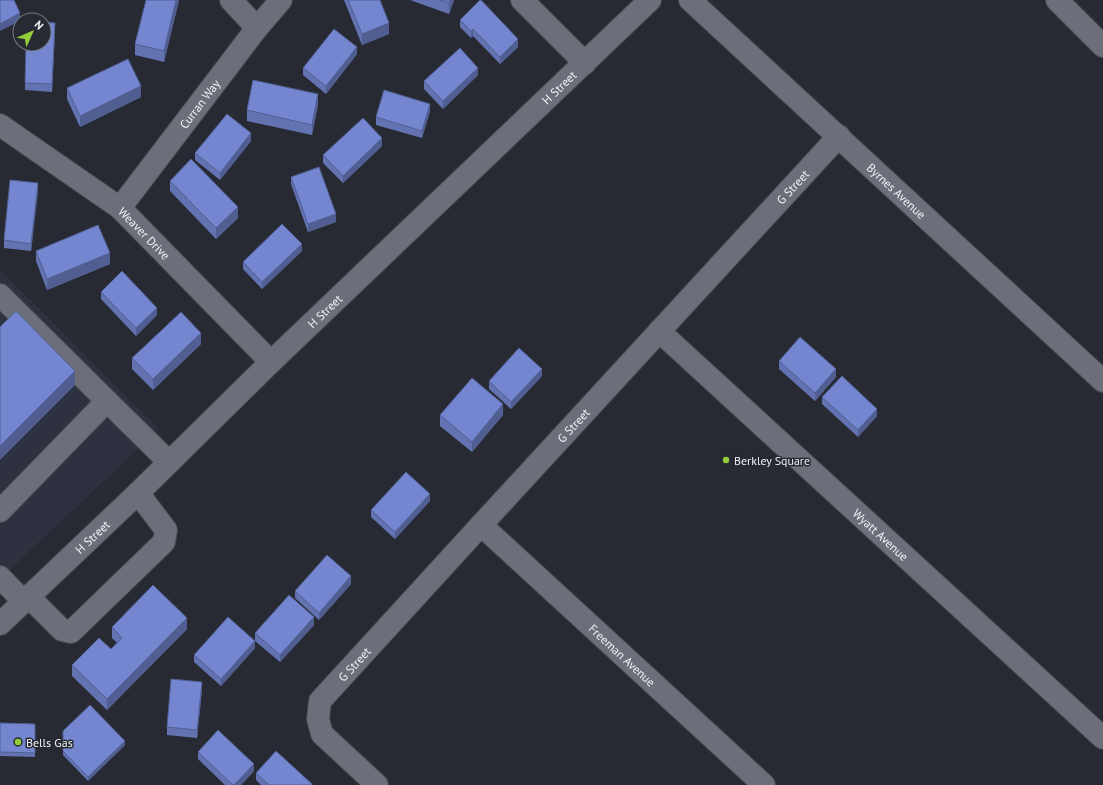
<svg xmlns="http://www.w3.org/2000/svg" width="1103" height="785" font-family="'PT Sans',sans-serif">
	<rect width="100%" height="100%" fill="#272a32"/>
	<polygon fill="#2e3240" points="0,270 159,429 0,579"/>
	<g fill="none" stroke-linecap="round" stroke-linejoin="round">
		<g stroke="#46484f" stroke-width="24">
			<g id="minor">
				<polyline points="231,0 257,28"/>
				<polyline points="522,0 585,63"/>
				<path id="s1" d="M690 0 1103 381"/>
				<polyline points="1057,0 1103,46"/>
				<path id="s2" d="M0 125 120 208 271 362"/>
				<path id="s3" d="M120 208 257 28 281 0"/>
				<polyline points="0,295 107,401 0,511"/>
				<path id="s4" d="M659 331 1103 738"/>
				<polyline points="107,401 169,462"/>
				<path id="s5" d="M481 525 764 785"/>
				<polyline points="0,577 23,601"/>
				<polyline points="28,596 62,630 71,632 164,542 166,530 138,493"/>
				<path id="s6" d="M0 624 138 493 271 362 650 0"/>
				<path id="s7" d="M377 785 322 734 318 719 320 701 481 525 839 136"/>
			</g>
		</g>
		<use href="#minor" stroke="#6c6f79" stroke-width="22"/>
	</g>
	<g fill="#6373b2">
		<polygon points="179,0 164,62 135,55 135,44"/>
		<polygon points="344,0 380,0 389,34 362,45"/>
		<polygon points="410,0 454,0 449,14"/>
		<polygon points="460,20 518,47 500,64 473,36 471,38 460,27"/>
		<polygon points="55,30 52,92 25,90 25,83"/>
		<polygon points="357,54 326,94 303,75 303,68"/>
		<polygon points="478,75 443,109 424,89 424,81"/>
		<polygon points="67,88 141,97 80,127 67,99"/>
		<polygon points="318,105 312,135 247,121 247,110"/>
		<polygon points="430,111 422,138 376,125 376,117"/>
		<polygon points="251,141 220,180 195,160 195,153"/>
		<polygon points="382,146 343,183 323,163 323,155"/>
		<polygon points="291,177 336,222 308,232 291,184"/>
		<polygon points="170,181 238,218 216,239 170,191"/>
		<polygon points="38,191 31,251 4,248 4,240"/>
		<polygon points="36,251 110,264 47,290 36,261"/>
		<polygon points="302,251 262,289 243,269 243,262"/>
		<polygon points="101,292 157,315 136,336 101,299"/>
		<polygon points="201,344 153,390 132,369 132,358"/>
		<polygon points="779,361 836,377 815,401 779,369"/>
		<polygon points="542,376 511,409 489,389 489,381"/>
		<polygon points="822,397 877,416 858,437 822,404"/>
		<polygon points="440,415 503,415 472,452 440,426"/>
		<polygon points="430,501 395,539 371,517 371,510"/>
		<polygon points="351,584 319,620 295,598 295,591"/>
		<polygon points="314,625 280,662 255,641 255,633"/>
		<polygon points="112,627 187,629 107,710 72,676 72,665 111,649 117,643 112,638"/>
		<polygon points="255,648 221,686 194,662 194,655"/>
		<polygon points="202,690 197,738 167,735 167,727"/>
		<polygon points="0,723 35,724 35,757 0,756"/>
		<polygon points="63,731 125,745 88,781 63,755"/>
		<polygon points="198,752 254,771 241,785 225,785 198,759"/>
		<polygon points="256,773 312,785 261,785 256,780"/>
	</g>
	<g fill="#505e91">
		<polygon points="176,0 179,0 164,62 164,51"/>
		<polygon points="450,0 454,0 449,14 449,3"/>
		<polygon points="20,13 20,21 0,31 0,24"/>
		<polygon points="55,23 55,30 52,92 52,84"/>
		<polygon points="389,23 389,34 362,45 362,34"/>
		<polygon points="473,29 473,36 471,38 471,31"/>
		<polygon points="518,39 518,47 500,64 500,57"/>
		<polygon points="357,47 357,54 326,94 326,86"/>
		<polygon points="478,68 478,75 443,109 443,101"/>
		<polygon points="141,86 141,97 80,127 80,116"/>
		<polygon points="318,94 318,105 312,135 312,125"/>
		<polygon points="430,104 430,111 422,138 422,131"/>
		<polygon points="251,133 251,141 220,180 220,173"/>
		<polygon points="382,138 382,146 343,183 343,176"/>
		<polygon points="38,183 38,191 31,251 31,244"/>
		<polygon points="238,207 238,218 216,239 216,228"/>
		<polygon points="336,214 336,222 308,232 308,224"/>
		<polygon points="302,244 302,251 262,289 262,282"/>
		<polygon points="110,253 110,264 47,290 47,279"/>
		<polygon points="157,308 157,315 136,336 136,328"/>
		<polygon points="201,333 201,344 153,390 153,379"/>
		<polygon points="542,369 542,376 511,409 511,402"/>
		<polygon points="836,369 836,377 815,401 815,393"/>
		<polygon points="75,371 75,385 0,460 0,446"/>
		<polygon points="503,404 503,415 472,452 472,442"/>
		<polygon points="877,409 877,416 858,437 858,430"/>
		<polygon points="430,494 430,501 395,539 395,532"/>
		<polygon points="351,576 351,584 319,620 319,613"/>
		<polygon points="314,617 314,625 280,662 280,655"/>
		<polygon points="187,618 187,629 107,710 107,699"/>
		<polygon points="255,641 255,648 221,686 221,679"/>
		<polygon points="202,682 202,690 197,738 197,730"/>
		<polygon points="125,741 125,745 88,781 88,777"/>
		<polygon points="254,764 254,771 241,785 234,785"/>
	</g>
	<g fill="#7386cf" stroke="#505e91">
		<polygon points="0,0 14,0 20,13 0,24"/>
		<polygon points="146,0 176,0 164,51 135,44"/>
		<polygon points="348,0 380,0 389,23 362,34"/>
		<polygon points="440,0 450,0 449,3"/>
		<polygon points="480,0 481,0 518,39 500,57 473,29 471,31 460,20"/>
		<polygon points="44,22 55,23 52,84 25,83 26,44 44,44"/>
		<polygon points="334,29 357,47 326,86 303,68"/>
		<polygon points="460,48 478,68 443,101 424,81"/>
		<polygon points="128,59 141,86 80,116 67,88"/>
		<polygon points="253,80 318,94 312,125 247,110"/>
		<polygon points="384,90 430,104 422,131 376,117"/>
		<polygon points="227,114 251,133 220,173 195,153"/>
		<polygon points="363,118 382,138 343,176 323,155"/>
		<polygon points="191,159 238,207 216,228 170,181"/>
		<polygon points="319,167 336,214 308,224 291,177"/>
		<polygon points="10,180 38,183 31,244 4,240"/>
		<polygon points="282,224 302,244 262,282 243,262"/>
		<polygon points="98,225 110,253 47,279 36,251"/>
		<polygon points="122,271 157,308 136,328 101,292"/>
		<polygon points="16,311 75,371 0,446 0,327"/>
		<polygon points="181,312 201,333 153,379 132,358"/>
		<polygon points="800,337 836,369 815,393 779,361"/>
		<polygon points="519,348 542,369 511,402 489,381"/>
		<polygon points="842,376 877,409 858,430 822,397"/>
		<polygon points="472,378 503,404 472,442 440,415"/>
		<polygon points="406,472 430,494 395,532 371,510"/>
		<polygon points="327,555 351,576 319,613 295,591"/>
		<polygon points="153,585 187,618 107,699 72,665 99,638 111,649 122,638 112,627"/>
		<polygon points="289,595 314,617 280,655 255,633"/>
		<polygon points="228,617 255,641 221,679 194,655"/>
		<polygon points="171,679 202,682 197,730 167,727"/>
		<polygon points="90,705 125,741 88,777 63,751 63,731"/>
		<polygon points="0,723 35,724 35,753 0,752"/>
		<polygon points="218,730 254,764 234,785 233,785 198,752"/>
		<polygon points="276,751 312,784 312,785 269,785 256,773"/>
	</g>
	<g fill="#95cc3a" stroke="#272a32" stroke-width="1.5">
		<circle cx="726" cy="460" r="4"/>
		<circle cx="18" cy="742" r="4"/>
	</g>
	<g text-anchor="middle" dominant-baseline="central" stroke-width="3" stroke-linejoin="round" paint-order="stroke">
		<g font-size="12" fill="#eff1f6" stroke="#272a32">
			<text stroke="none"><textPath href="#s6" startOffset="775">H Street</textPath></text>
			<text stroke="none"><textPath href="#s3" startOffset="131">Curran Way</textPath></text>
			<text stroke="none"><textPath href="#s7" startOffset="807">G Street</textPath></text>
			<text stroke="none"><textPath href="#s1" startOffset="281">Byrnes Avenue</textPath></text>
			<text stroke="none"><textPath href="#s2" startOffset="181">Weaver Drive</textPath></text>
			<text stroke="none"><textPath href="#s6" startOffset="451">H Street</textPath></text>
			<text stroke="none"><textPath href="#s7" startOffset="483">G Street</textPath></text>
			<text stroke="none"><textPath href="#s4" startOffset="301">Wyatt Avenue</textPath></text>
			<text stroke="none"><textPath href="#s6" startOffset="127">H Street</textPath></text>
			<text stroke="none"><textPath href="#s5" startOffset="192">Freeman Avenue</textPath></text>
			<text stroke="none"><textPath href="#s7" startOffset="159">G Street</textPath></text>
		</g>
		<g font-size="12" fill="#eff1f6" stroke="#272a32" text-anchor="start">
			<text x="734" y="460">Berkley Square</text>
			<text x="26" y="742">Bells Gas</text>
		</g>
	</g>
	<g transform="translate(32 32) rotate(45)"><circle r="19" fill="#272a32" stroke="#777a80"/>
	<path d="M0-3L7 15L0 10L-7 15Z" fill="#95cc3a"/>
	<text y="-6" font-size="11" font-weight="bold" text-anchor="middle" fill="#eff1f6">N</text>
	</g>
</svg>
